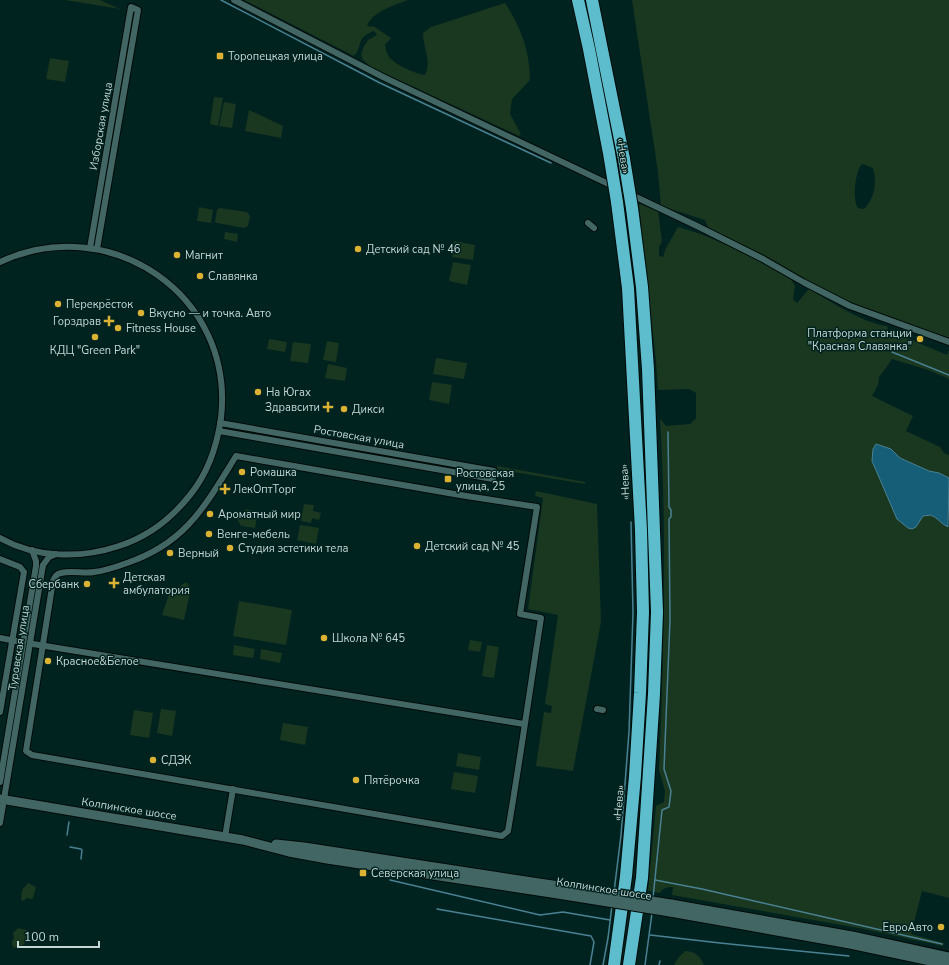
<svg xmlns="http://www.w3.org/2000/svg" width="949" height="965" font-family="'Nunito Sans',sans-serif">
	<rect width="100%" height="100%" fill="#002320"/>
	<g fill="#1a3720" fill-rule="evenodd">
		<polygon points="65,0 100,0 120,9"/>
		<path d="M244 0H408C391 7 377 9 367 25L370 27 373 26 391 38 385 45C386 48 386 53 388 55 392 64 416 74 425 75 432 61 423 47 423 33L431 27 505 3C521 27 530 52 530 80L512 99 510 114 521 134 519 136 371 67 363 60 361 54 364 46 368 40 377 35 374 31C368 33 361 37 360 44 358 49 358 52 354 56Z"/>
		<path d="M632 0H949V338L849 303 708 227 705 220 661 206 658 172ZM862 164 873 168C877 182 875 198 864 209L858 208C852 199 855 172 862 164Z"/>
		<polygon points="50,58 69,61 65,82 46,79"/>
		<polygon points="214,97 223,98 218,126 210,124"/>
		<polygon points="224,102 236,104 232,128 219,126"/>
		<polygon points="249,110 283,126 281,138 245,131"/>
		<path d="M639 204 658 211 662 242 659 247V256L663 257 666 248 678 227C719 238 755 259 791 279L795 286 793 299 797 303 809 289C830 301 864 324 887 326L889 332 895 333 947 355 949 350V379L928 370 892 359 886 368 879 377 878 385 872 396 913 416 906 431 940 447 944 453 949 455V478L939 473 929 471 900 458 891 449H873L872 461 884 486 916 527 923 516 931 515C938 518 942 525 949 526V898L922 891 911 934 944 943 943 946 864 929 672 895 673 887C668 887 662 888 660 893L648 891 656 806 664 802 665 791 659 770C664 653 667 536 660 419L666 426 690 424 696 418V393L689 389 658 390 656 361Z"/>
		<polygon points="199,207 213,210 211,223 197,221"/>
		<polygon points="219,208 247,212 250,216 248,226 244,228 217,223 215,222 217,210"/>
		<polygon points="225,232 238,234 237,242 224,239"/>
		<polygon points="454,241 475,245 473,260 452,257"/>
		<polygon points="453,262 471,265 467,285 449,281"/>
		<polygon points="269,339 287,342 285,352 267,349"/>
		<polygon points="327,341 339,343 336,362 323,360"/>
		<polygon points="293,342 311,344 308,363 290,361"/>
		<polygon points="436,358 467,363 464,379 433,374"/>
		<polygon points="328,364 347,368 345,381 325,378"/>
		<polygon points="432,382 452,385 449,404 429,400"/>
		<polygon points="497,466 585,482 585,484 497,469"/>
		<polygon points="536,491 597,504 601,622 573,771 536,766 544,712 551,713 552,706 545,704 558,615 528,609 543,498 535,496"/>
		<polygon points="304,504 314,505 313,511 321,513 319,520 312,518 311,523 301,521"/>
		<polygon points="246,509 258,512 255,528 241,526 237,519"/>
		<polygon points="300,525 319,528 316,544 297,540"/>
		<polygon points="186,582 191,588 184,620 162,615 169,594"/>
		<polygon points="239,601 292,610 286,645 233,636"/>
		<polygon points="470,640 482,642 480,652 468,650"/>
		<polygon points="234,645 255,649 253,658 233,655"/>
		<polygon points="487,645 499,647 494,678 482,676"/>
		<polygon points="261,649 282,653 280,663 260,659"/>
		<polygon points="161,709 176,711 172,736 157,733"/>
		<polygon points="134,710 153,713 149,738 130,735"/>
		<polygon points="283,723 308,727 305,745 280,740"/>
		<polygon points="458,753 481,757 479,770 456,766"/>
		<polygon points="454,772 478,776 475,793 451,789"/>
		<polygon points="28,883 36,887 33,898 31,899 27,898 23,901 21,900 22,890"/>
		<polygon points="18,928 27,930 28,940 23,945 14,948 12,945 12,941 14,939 13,933"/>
		<path d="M685 951C695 951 700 956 704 965H674L678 958Z"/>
	</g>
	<path fill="#165d77" stroke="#4a8293" d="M876 444 891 449 900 458 929 471 939 473 949 478 948 527C941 524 938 518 931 515L923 516 916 527 912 529 908 528 897 519 872 461 873 449Z"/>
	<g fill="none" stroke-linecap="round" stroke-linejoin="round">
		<g stroke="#4a8293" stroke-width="1.5">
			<polyline points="221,0 380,83 551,163"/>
			<polyline points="892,352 949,375"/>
			<polyline points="67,835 69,822"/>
			<polyline points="70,847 81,849 82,850 81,859"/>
			<polyline points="390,880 540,915 563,912 610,920"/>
			<polyline points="655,880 702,889 942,944"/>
			<polyline points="614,892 621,835 629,732 633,613 631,522"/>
			<polyline points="653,898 662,810 669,807 671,791 664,769 670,620 669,519 671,517 671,510 669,507 668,432"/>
			<polyline points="437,909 591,936 594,942 590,965"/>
			<polyline points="650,935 720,943 849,956"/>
			<polyline points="603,965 608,938 612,905"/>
			<polyline points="645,965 652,913"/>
			<polyline points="659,965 660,961"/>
		</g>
		<g stroke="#000b09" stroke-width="8">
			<g id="minor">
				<polyline points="234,0 383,77 695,225 763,259 803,282 850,306 949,342"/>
				<polyline points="588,223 594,228"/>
				<polyline points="90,248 131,7 138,10 97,249"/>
				<path d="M0 262C110 211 235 295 221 418 217 446 208 473 190 495 171 519 147 537 119 546 80 559 36 558 0 538"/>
				<polyline points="219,431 493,479 494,471 220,423"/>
				<path d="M236 456 460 495 537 507 520 614 541 618C530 689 520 760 508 831L502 836 32 755 26 751 53 581C55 577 56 574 61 573 72 570 84 574 94 572 105 571 116 567 127 563 186 543 205 506 236 456Z"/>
				<polyline points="0,559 20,567 24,572 0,712"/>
				<polyline points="0,638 16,641"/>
				<polyline points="33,644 524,724"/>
				<polyline points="597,709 603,710"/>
				<polyline points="0,782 36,566 36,561 32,550"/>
				<polyline points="0,823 43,565 49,557 56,554"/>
				<polyline points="225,837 233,789"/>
			</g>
		</g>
		<g stroke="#000b09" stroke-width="11">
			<g id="secondary">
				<polyline points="0,799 243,840 289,852 327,859 558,894"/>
				<polyline points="276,844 304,847 559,886"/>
				<polyline points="671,904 852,936 949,957"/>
				<polyline points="670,912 850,944 949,965"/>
			</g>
		</g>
		<g stroke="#000b09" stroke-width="14">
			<g id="motorway">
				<polyline points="578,0 589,49 609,153"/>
				<polyline points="592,0 624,159"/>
				<polyline points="614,965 626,876 635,776 640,693 643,612 641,530 628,288 617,202"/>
				<polyline points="629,965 642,878 654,694 657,612 648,369 642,287 632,208"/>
			</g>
		</g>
		<use href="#minor" stroke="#426663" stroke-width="6"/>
		<use href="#secondary" stroke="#426663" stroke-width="9"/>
		<use href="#motorway" stroke="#5dbdcc" stroke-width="12"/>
		<g stroke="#000b09" stroke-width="11" stroke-linecap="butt">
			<g id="secondary-bridge">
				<polyline points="559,886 671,904"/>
				<polyline points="558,894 670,912"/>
			</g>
		</g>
		<g stroke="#000b09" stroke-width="14" stroke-linecap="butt">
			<g id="motorway-bridge">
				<polyline points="609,153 617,202"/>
				<polyline points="624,159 632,208"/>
			</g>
		</g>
		<use href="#secondary-bridge" stroke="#426663" stroke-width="9"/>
		<use href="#motorway-bridge" stroke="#5dbdcc" stroke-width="12"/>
	</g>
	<g fill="#dbb233" stroke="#002320" stroke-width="1.5">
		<rect x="216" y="52" width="8" height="8" rx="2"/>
		<circle cx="358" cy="249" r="4"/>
		<circle cx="177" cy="255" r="4"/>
		<circle cx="200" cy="276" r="4"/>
		<circle cx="58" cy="304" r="4"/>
		<circle cx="141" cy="313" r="4"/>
		<path d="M107 315h4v4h4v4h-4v4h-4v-4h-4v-4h4z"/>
		<circle cx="118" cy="328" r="4"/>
		<circle cx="95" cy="337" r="4"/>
		<circle cx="920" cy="339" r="4"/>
		<circle cx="258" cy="392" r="4"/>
		<path d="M326 401h4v4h4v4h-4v4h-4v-4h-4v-4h4z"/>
		<circle cx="344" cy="409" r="4"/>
		<circle cx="242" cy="472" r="4"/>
		<rect x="444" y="475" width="8" height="8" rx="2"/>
		<path d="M223 483h4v4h4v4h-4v4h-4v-4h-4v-4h4z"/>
		<circle cx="210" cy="514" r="4"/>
		<circle cx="209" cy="534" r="4"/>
		<circle cx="417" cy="546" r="4"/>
		<circle cx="230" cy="548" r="4"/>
		<circle cx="170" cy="553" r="4"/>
		<path d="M112 577h4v4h4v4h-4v4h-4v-4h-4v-4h4z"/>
		<circle cx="87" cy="584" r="4"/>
		<circle cx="324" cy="638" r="4"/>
		<circle cx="48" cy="661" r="4"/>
		<circle cx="153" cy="760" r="4"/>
		<circle cx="356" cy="780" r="4"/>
		<rect x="359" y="869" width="8" height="8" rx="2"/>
		<circle cx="941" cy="927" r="4"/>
	</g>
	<g text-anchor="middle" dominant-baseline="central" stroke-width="3" stroke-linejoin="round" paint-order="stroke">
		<g font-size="11" fill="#c4d7d5" stroke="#002320" text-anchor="start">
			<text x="228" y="56">Торопецкая улица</text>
			<text x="366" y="249">Детский сад № 46</text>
			<text x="185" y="255">Магнит</text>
			<text x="208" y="276">Славянка</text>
			<text x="66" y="304">Перекрёсток</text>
			<text x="149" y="313">Вкусно — и точка. Авто</text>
			<text x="101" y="321" text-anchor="end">Горздрав</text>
			<text x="126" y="328">Fitness House</text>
			<text x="912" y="333" text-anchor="end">Платформа станции<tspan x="912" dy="13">"Красная Славянка"</tspan></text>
			<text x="95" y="350" text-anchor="middle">КДЦ "Green Park"</text>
			<text x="266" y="392">На Югах</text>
			<text x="320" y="407" text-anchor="end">Здравсити</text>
			<text x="352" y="409">Дикси</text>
			<text x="250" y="472">Ромашка</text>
			<text x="456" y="473">Ростовская<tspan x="456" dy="13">улица, 25</tspan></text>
			<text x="233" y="489">ЛекОптТорг</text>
			<text x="218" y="514">Ароматный мир</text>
			<text x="217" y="534">Венге-мебель</text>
			<text x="425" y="546">Детский сад № 45</text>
			<text x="238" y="548">Студия эстетики тела</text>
			<text x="178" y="553">Верный</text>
			<text x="123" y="577">Детская<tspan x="123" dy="13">амбулатория</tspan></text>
			<text x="79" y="584" text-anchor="end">Сбербанк</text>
			<text x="332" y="638">Школа № 645</text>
			<text x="56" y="661">Красное&amp;Белое</text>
			<text x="161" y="760">СДЭК</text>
			<text x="364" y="780">Пятёрочка</text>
			<text x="371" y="873">Северская улица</text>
			<text x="933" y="927" text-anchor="end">ЕвроАвто</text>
		</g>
		<g font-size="11" fill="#c4d7d5" stroke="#002320">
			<text transform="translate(101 126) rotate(-80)">Изборская улица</text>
			<text transform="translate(623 156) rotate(81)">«Нева»</text>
			<text transform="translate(359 437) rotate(10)">Ростовская улица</text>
			<text transform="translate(625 482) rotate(-93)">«Нева»</text>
			<text transform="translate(19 648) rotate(-81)">Туровская улица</text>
			<text transform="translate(619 803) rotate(-85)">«Нева»</text>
			<text transform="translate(129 809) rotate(9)">Колпинское шоссе</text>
			<text transform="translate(604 889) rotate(9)">Колпинское шоссе</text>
		</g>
	</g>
	<path d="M18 941v6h81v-6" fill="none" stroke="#c4d7d5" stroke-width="2"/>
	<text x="24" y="941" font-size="12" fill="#c4d7d5" stroke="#002320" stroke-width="3" paint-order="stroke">100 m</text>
</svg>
